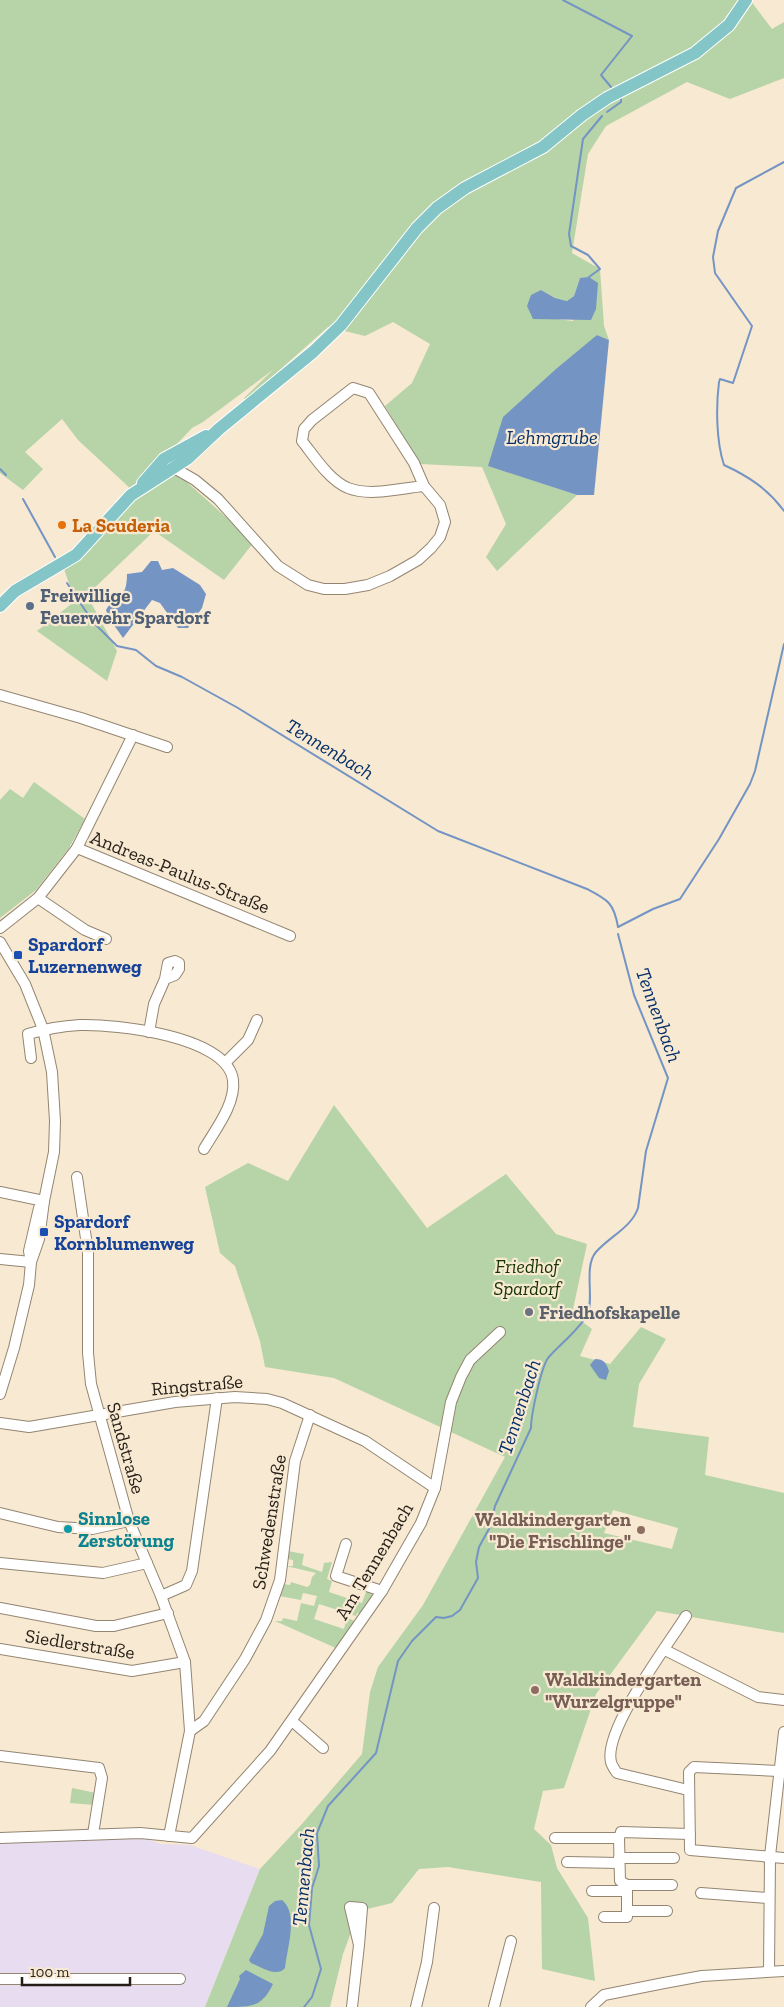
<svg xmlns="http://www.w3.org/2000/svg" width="784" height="2007" font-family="'Zilla Slab',serif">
	<rect width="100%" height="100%" fill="#f8e9d2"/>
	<polygon fill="#e8dcf0" points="140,1836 160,1844 190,1845 260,1869 205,2007 0,2007 0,1838"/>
	<g fill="#b6d4a7" fill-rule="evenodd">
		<path d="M0 0H750L772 29 784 22V78L730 99 687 82 606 126 588 154 572 253 600 269 604 326 609 340 597 335 489 466 577 495 497 571 486 557 506 524 482 467 420 464 385 406 412 383 430 344 393 322 365 336 328 327 246 400 244 398 274 369 203 422 192 428 162 460 254 542 224 580 154 531 87 595 117 651 107 681 37 631 75 601 61 560 133 491 78 440 62 419 25 452 43 469 23 490 0 473ZM580 278 573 321 557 319 541 290 555 298 567 301 574 296Z"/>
		<polygon points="34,782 85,819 69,848 36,890 0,918 0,800 10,789 23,798"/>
		<path d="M334 1105 427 1228 506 1174 556 1234 587 1244 572 1314 592 1329 580 1356 610 1364 641 1327 666 1339 639 1384 633 1427 709 1437 705 1475 784 1493V1633L657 1611 596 1694 564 1788 543 1791 534 1829 551 1845 557 1868 588 1918 595 1981 542 1969 541 1882 448 1867 419 1869 392 1903 359 1911 343 1954 330 2007H205L260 1869 301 1825 362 1754 370 1692 378 1667 423 1605 505 1457 334 1378 265 1367 260 1341 235 1266 220 1253 205 1187 248 1163 288 1181ZM613 1510 678 1528 672 1549 604 1533Z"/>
		<polygon points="288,1551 304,1554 302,1565 322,1572 324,1563 332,1562 327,1579 332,1581 329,1592 362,1603 366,1592 362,1590 363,1588 371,1593 372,1596 360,1614 357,1613 356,1616 319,1604 314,1619 344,1629 347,1617 354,1621 338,1649 275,1621 282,1621 283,1618 297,1621 301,1603 314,1606 317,1596 303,1593 301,1600 279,1596 283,1584 290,1585 291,1582 307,1587 310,1585 312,1577 316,1573 286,1566 293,1566 293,1560 287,1559"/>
		<polygon points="72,1788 96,1793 94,1805 70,1803"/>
	</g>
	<g fill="#7494c3">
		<polygon points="589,277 598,283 596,309 591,320 533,319 527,306 531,295 541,290 555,298 567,301 574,296 580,278"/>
		<polygon points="597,335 609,340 594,495 577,495 488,466 503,417 556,369"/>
		<path d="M151 561H158L162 570 173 568 200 585 206 594 202 608 188 628H178L160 603 152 600 123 638C117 628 109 621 106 610 116 593 127 601 127 574L142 572Z"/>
		<path d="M595 1359C604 1359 606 1363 609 1371L606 1380 599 1378 590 1365Z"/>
		<path d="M282 1900C299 1914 287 1948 285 1968 276 1978 261 1967 251 1963L249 1960 263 1934 269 1906 275 1901Z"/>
		<path d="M246 1970 273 1984C262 2007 252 2007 227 2007L240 1979 239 1976Z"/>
	</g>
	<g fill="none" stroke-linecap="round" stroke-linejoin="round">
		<g stroke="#7494c3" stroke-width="2">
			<polyline points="563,0 632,36 601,75 611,87"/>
			<polyline points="607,112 621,102 621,99"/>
			<path d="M784 162 736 188 718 231 713 257 715 273 752 326 733 383 720 379 719 382C716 406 716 441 724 465 748 476 768 489 784 511"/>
			<polyline points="589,277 600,269 588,255 571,246 569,234 583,139 602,116"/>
			<polyline points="0,469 6,475"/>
			<polyline points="23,499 55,557"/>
			<path d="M67 583 93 622 117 646 136 650 156 666 182 677 238 708 438 831 587 889C608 900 614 903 618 927L653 909 680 899 719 839 750 784 755 771 784 644"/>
			<path d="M304 2007 312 1997 321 1969 309 1925 312 1888 319 1866 317 1833 328 1806 376 1753 398 1661 412 1641 436 1617 444 1618 452 1616 460 1610 478 1578 476 1562 479 1547 490 1527 495 1506 531 1428C531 1415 541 1368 548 1358 559 1345 579 1330 587 1315 595 1299 583 1267 596 1252 609 1237 632 1227 638 1208L646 1151 668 1078 634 995 618 934"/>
		</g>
		<g stroke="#938571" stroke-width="12">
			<g id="minor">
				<path d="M174 468 195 480 218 499 278 566 308 585 324 589H345L368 585 390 576 418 560 431 548 440 537 445 522 440 505 424 486 414 463 369 393 353 388 312 420 304 429 302 441C314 456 329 480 348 488 371 497 401 488 424 486"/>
				<polyline points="0,695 81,718 167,747"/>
				<polyline points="77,848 290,936"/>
				<polyline points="38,898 85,930 106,939"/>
				<polyline points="0,928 38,898 77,848 133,735"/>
				<polyline points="0,942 25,984 43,1029 52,1072 55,1121 54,1152 44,1201 39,1239 31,1262 29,1285 14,1348 0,1394"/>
				<polyline points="149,1032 154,1004 165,979 168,963 175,961 179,963 179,969 175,975 165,979"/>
				<path d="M31 1058 28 1034C45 1029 62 1026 80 1025 116 1024 227 1036 233 1080 236 1104 215 1130 204 1149"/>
				<polyline points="226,1062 248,1040 257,1020"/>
				<polyline points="77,1177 88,1252 88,1353 91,1384 129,1521 161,1596 185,1662 190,1731 169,1836"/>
				<polyline points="0,1192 44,1201"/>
				<polyline points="0,1259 31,1262"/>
				<polyline points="31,1262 29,1251 39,1208"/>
				<polyline points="0,1423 29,1427 175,1402 235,1397 267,1399 282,1403 365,1441 435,1488"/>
				<polyline points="0,1513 58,1527 92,1529 129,1521"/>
				<polyline points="346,1544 336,1576 382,1591"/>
				<polyline points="0,1563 103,1573 147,1563"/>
				<polyline points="161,1596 186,1585 192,1571 217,1398"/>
				<polyline points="0,1608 96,1626 114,1626 168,1613"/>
				<path d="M686 1616C668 1645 603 1730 611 1762 612 1766 615 1770 617 1773L688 1790"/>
				<polyline points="0,1649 132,1671 185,1662"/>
				<polyline points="665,1650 758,1697 784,1700"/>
				<polyline points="292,1721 323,1748"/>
				<polyline points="190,1731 204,1721 245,1659 266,1620 280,1580 295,1461 310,1415"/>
				<polyline points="0,1756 99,1768 102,1778 93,1834"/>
				<polyline points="779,1771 694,1767 689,1772 690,1850 784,1858"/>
				<polyline points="0,1838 140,1833 192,1838 270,1751 382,1591 421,1523 435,1488 451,1402 461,1377 470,1360 500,1332"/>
				<polyline points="555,1838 619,1838 621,1832 690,1834"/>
				<polyline points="619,1858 674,1858"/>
				<polyline points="567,1862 619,1863"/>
				<polyline points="627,1885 672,1885"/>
				<polyline points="592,1891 627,1891"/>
				<polyline points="701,1893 768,1898"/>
				<polyline points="628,1911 667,1911"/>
				<polyline points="604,1917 627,1917 627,1885 620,1881 619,1838"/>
				<polyline points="769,1971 770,1856 784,1732"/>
				<polyline points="0,1979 180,1979"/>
				<polyline points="352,2007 359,1945 350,1907 362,1908 359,1945"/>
				<polyline points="416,2007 427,1962 434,1908"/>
				<polyline points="494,2007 511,1941"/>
				<polyline points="591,2007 604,1995 664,1983 702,1976 784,1971"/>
			</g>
		</g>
		<g stroke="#fff" stroke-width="14">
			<g id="major">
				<polyline points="143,483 164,459 206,436"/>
				<polyline points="0,606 15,591 76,555 131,495 187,459 219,429 313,352 341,325 417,228 437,208 465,188 543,147 582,115 607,98 695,53 729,25 746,0"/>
			</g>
		</g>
		<use href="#minor" stroke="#fff" stroke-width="10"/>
		<use href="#major" stroke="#84c5c8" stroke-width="12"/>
	</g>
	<circle fill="#e8710a" stroke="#f8e9d2" stroke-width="2" cx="62" cy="525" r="5"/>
	<circle fill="#5c6f8a" stroke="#f8e9d2" stroke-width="2" cx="30" cy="606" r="5"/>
	<g fill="#1a4fb4" stroke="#f8e9d2" stroke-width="2">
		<rect x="13" y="950" width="10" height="10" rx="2.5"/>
		<rect x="39" y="1227" width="10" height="10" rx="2.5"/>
	</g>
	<circle fill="#6b7280" stroke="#f8e9d2" stroke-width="2" cx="529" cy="1312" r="5"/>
	<circle fill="#0f9aa8" stroke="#f8e9d2" stroke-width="2" cx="68" cy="1529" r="5"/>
	<g fill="#8d6e63" stroke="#f8e9d2" stroke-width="2">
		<circle cx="641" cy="1530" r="5"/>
		<circle cx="535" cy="1690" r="5"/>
	</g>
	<g text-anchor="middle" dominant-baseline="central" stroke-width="4.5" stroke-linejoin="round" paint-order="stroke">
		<g font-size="19" font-weight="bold" fill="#c56008" stroke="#f8e9d2" text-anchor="start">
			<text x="72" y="525">La Scuderia</text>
		</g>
		<g font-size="19" font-weight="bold" fill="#4e5e75" stroke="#f8e9d2" text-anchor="start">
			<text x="40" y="595">Freiwillige<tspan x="40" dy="22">Feuerwehr Spardorf</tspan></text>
		</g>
		<g font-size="19" fill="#241e16" stroke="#f8e9d2">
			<text transform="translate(180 872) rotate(22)">Andreas-Paulus-Straße</text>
			<text transform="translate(197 1385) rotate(-5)">Ringstraße</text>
			<text transform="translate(126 1448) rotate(74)">Sandstraße</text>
			<text transform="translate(269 1522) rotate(-81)">Schwedenstraße</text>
			<text transform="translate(374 1561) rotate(-59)">Am Tennenbach</text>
			<text transform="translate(80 1644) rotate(9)">Siedlerstraße</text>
		</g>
		<g font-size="19" font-weight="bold" fill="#164399" stroke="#f8e9d2" text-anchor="start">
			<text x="28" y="944">Spardorf<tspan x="28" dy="22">Luzernenweg</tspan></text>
			<text x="54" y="1221">Spardorf<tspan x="54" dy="22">Kornblumenweg</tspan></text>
		</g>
		<g font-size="19" font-style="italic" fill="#143400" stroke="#f8e9d2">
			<text x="527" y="1266">Friedhof<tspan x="527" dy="22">Spardorf</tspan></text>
		</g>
		<g font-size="19" font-weight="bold" fill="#5b616d" stroke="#f8e9d2" text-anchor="start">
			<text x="539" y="1312">Friedhofskapelle</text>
		</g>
		<g font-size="19" font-weight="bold" fill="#0d838f" stroke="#f8e9d2" text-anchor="start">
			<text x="78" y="1518">Sinnlose<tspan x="78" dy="22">Zerstörung</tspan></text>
		</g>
		<g font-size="19" font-weight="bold" fill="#785e54" stroke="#f8e9d2" text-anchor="end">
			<text x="631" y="1519">Waldkindergarten<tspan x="631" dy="22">"Die Frischlinge"</tspan></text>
			<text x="545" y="1679" text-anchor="start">Waldkindergarten<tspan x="545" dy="22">"Wurzelgruppe"</tspan></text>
		</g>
		<g font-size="20" font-style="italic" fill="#063069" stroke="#f8e9d2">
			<text x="552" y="437">Lehmgrube</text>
			<text transform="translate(330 749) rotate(31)">Tennenbach</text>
			<text transform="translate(659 1015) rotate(70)">Tennenbach</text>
			<text transform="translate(519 1407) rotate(-72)">Tennenbach</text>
			<text transform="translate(303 1877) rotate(-85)">Tennenbach</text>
		</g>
	</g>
	<path d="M22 1977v8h108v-8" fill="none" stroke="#241e16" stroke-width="2.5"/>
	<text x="30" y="1977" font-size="15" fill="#241e16" stroke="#f8e9d2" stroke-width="4" paint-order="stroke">100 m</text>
</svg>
